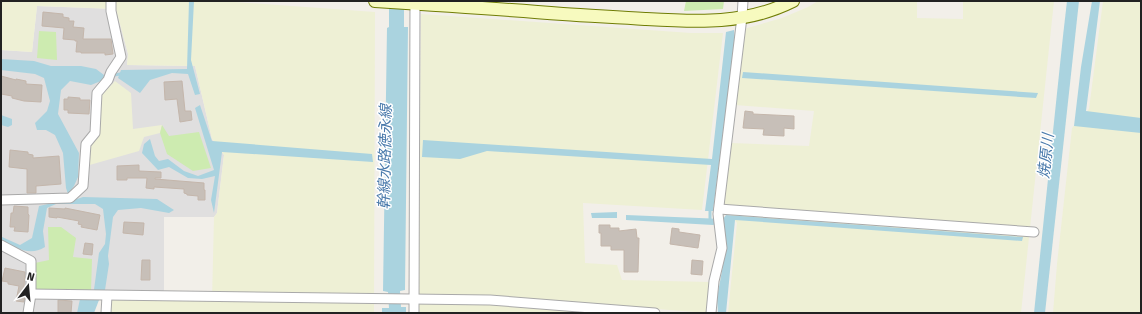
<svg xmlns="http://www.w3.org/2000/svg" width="1142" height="314" font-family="'Fira Sans','Noto Sans JP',sans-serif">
	<rect width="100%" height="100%" fill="#f2efe9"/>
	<polygon fill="#e0dfdf" points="37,6 116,9 128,54 127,65 195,66 212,139 224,155 217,213 214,217 164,217 164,292 91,292 90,313 1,313 1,50 32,52"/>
	<g fill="#eef0d5">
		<polygon points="1,1 221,1 375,12 374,313 111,313 111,300 212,300 214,217 217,213 224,155 212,139 195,66 127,65 128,54 116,9 37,6 32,52 1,50"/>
		<polygon points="818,1 917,1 917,18 963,19 963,1 1054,1 1021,313 728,313 737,223 724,205 731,143 809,146 814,111 735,105 744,29 782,18 808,7"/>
		<polygon points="1103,1 1141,1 1141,313 1053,313 1057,264 1072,128 1089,109"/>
		<polygon points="421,14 691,33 723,33 702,210 583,203 585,263 617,265 622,280 710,282 708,313 644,308 643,313 418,313"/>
		<polygon points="115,81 131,93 133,129 162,125 160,133 144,137 139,151 86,166 100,97"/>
	</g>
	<g fill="#cdebb0">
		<polygon points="686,1 724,1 723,9 684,11"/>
		<polygon points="39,31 56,32 57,60 37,58"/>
		<polygon points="162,125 169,136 199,132 211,168 193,171 167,154 160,133"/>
		<polygon points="48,227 61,227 76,238 73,257 92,259 91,292 36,291 35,263 49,260"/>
	</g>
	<g fill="#aad3df">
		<polygon points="189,1 194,1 191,60 200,94 195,95 188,74 172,73 150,80 140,93 118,78 121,70 187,69"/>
		<polygon points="389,1 404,1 404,27 408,27 405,290 400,291 401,307 406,307 406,313 382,313 382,308 389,308 388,292 383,291 387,28 389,27"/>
		<polygon points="1067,1 1079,1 1045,313 1034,313 1063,36"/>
		<polygon points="1092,1 1100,1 1086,111 1141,118 1141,133 1074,126 1081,67"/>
		<polygon points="734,30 735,39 713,211 705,211 711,165 487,151 460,159 422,157 423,140 712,159 726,32"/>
		<polygon points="1,59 34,61 51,66 81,66 96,69 104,75 101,81 91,85 70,81 61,90 58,114 79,153 78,177 74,186 68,194 66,188 63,153 55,135 46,130 37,130 35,123 47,111 50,101 44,78 35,74 1,70"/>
		<polygon points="743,72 1038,93 1036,98 742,78"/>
		<polygon points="200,105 212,141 372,154 373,162 222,152 214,213 211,200 215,176 202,179 188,178 169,167 158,170 142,153 144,144 150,139 155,156 159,161 168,159 184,171 198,176 214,170 195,108"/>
		<polygon points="1,115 12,119 12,125 8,127 1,125"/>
		<path d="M83 197 157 199 174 210 169 213 141 208 118 210 113 217 108 256 109 264 105 290 100 291 99 300 94 313H77L80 299 93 297 99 253 105 244 106 234 103 209 95 204H56L47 208 43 231 45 247C29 257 16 247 1 241L2 237 20 245 32 238 39 206C54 202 69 202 83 197Z"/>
		<polygon points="617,212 617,218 592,218 591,213"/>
		<polygon points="626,215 723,219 726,215 1023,237 1022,241 735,220 726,313 718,313 717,298 726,249 717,224 713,225 626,220"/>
	</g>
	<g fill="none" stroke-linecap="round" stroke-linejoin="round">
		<g stroke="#aad3df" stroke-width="3">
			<polyline points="103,77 120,74"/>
			<polyline points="710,208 710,222"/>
		</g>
	</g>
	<g fill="#c7bfb8" stroke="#c4b6ab">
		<polygon points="43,12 63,14 63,17 69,18 69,21 74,21 73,27 84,28 83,39 111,39 113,54 105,55 105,53 81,53 81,52 76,52 77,41 75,41 75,40 63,39 64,28 42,26"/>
		<polygon points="1,76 16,80 16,79 26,81 26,84 42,85 41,102 24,101 12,98 12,96 1,94"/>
		<polygon points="182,81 185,111 191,111 192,120 180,122 177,99 165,100 164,82"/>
		<polygon points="68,97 80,98 80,100 90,100 89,114 68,113 68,110 64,110 64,99 68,99"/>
		<polygon points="745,111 753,112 753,114 794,116 794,129 784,128 784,136 763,135 764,129 743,128"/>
		<polygon points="10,150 28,152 28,154 33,155 33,158 59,156 61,184 36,186 36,193 27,193 27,169 9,167"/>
		<polygon points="139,165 139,171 161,172 161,178 155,178 155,179 204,183 204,190 205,190 205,200 198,200 198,196 187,195 187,194 184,193 184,189 154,187 154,189 146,188 147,178 127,178 127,180 117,180 117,166"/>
		<polygon points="14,206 28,207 28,214 29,215 28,232 14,231 15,227 10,227 11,213 13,213"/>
		<polygon points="49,208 65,209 65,208 100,215 97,230 81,227 82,225 78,224 79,221 57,217 57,218 49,217"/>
		<polygon points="124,222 144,223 143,235 123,233"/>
		<polygon points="599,225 610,225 610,228 619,228 619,231 636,229 637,238 639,238 638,272 624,272 624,250 611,250 611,246 601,246 601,233 599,233"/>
		<polygon points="672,228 679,229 679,232 700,235 698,248 670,244"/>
		<polygon points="85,243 93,244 92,255 83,254"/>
		<polygon points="142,260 150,260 150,280 141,280"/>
		<polygon points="692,260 703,261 702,275 691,274"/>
		<polygon points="5,268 25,272 24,287 25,287 25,294 24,302 16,301 19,286 8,284 8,282 2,281"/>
		<polygon points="58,300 72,301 71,313 58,313"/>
	</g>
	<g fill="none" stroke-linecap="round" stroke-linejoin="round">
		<g stroke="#a9a9a9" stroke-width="11">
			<g id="street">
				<polyline points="1,200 70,198 83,186 86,144 95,133 97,93 108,80 111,72 121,57 111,11 111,1"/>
				<polyline points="719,209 1034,232"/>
				<polyline points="1,245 31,261 31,294 28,313"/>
				<polyline points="31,294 490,300 655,313"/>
				<polyline points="106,313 107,296"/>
				<polyline points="414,313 415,1"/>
				<polyline points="711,313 714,281 722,248 718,214 742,17 743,1"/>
			</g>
		</g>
		<g stroke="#707d05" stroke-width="14">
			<path id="secondary" d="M375 1C438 5 501 9 563 14 590 16 618 17 645 19 697 22 745 25 793 1"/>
		</g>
		<use href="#street" stroke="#fff" stroke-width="9"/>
		<use href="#secondary" stroke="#f7fabf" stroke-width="12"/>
	</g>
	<g text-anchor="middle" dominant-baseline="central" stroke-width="3" stroke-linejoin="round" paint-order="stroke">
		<g font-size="15" font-style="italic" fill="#4a7aab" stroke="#fff">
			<text transform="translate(1046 156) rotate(-84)">焼原川</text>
			<text transform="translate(385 157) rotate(-89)">幹線水路徳永線</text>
		</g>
	</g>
	<rect width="1142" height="314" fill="none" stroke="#222222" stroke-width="4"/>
	<g transform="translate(28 286) rotate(16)" stroke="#ffffff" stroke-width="3" paint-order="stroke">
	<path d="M0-3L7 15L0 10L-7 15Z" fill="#222222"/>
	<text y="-6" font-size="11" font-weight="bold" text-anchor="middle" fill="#222222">N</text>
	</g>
</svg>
